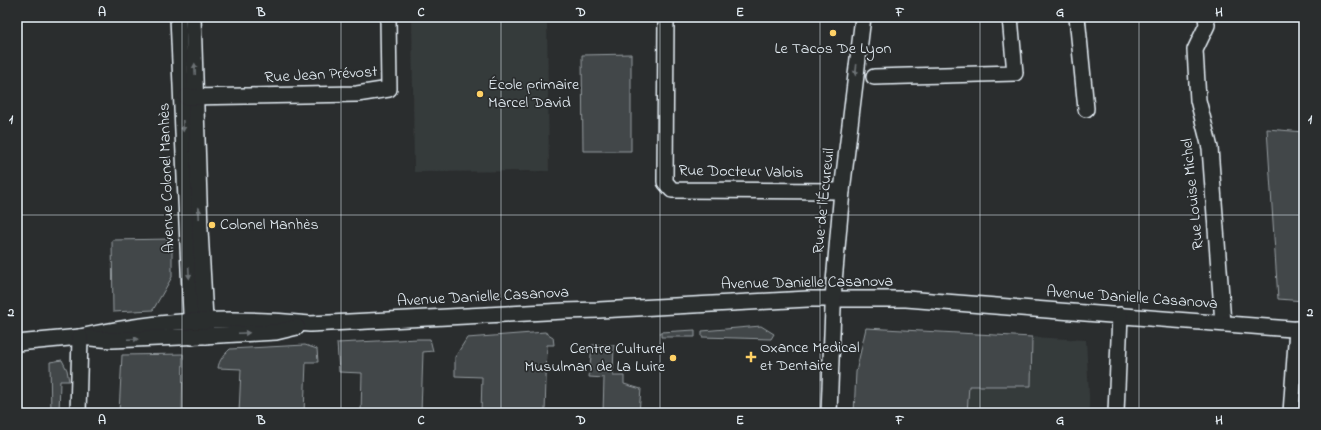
<svg xmlns="http://www.w3.org/2000/svg" width="1321" height="430" font-family="'Indie Flower',sans-serif">
	<rect width="100%" height="100%" fill="#2a2d2e"/>
	<filter id="ink" filterUnits="userSpaceOnUse"><feTurbulence type="fractalNoise" baseFrequency=".025" numOctaves="2"/><feDisplacementMap in="SourceGraphic" scale="8" xChannelSelector="R" yChannelSelector="G"/><feConvolveMatrix kernelMatrix="1 2 1 2 8 2 1 2 1" color-interpolation-filters="sRGB"/></filter>
	<g filter="url(#ink)">
		<g fill="#363a3b">
			<polygon points="412,17 547,17 549,171 414,172"/>
			<polygon points="1032,337 1086,340 1089,395 1089,413 967,413 968,386 1031,386"/>
		</g>
		<g fill="#424648" stroke="#959ca0">
			<polygon points="631,54 631,151 583,151 582,55"/>
			<polygon points="1267,129 1304,132 1304,228 1302,243 1304,244 1304,301 1278,299"/>
			<polygon points="172,239 172,277 153,310 113,312 112,240"/>
			<polygon points="761,326 774,334 771,339 702,337 702,331"/>
			<polygon points="866,328 1032,337 1031,386 969,386 967,413 854,413 856,372"/>
			<polygon points="695,330 695,337 661,337 661,332"/>
			<polygon points="545,332 553,337 554,345 547,345 545,413 481,413 482,377 455,376 455,357 467,338"/>
			<polygon points="418,339 430,339 433,351 423,352 421,413 361,413 362,373 339,372 337,343"/>
			<path d="M305 345 317 349 318 362H306L304 413H239L241 369 218 368C219 360 224 355 230 349Z"/>
			<polygon points="592,345 614,345 613,376 624,376 624,384 641,389 639,413 603,413 604,378 589,377"/>
			<polygon points="183,354 182,413 119,413 122,355"/>
			<polygon points="62,360 67,370 69,381 60,381 59,413 51,413 50,362"/>
		</g>
		<g fill="none" stroke-linecap="round" stroke-linejoin="round">
			<g stroke="#e8f1f8" stroke-width="18">
				<g id="street">
					<polyline points="178,17 192,337"/>
					<polyline points="193,17 200,230 206,336"/>
					<polyline points="666,17 665,182 672,190 842,191"/>
					<polyline points="1077,17 1086,109"/>
					<polyline points="1206,17 1207,25 1195,50 1198,100 1210,148 1223,323"/>
					<polyline points="874,77 1015,73 1010,17"/>
					<polyline points="186,97 357,94 389,89 388,17"/>
					<path d="M80 337C155 320 233 316 310 324L565 311 599 310 808 299H906L1304 330"/>
					<polyline points="17,343 80,337 112,340 202,336 276,332 297,327"/>
					<polyline points="78,413 80,337"/>
					<polyline points="829,413 834,282 842,191 863,17"/>
					<polyline points="1116,413 1120,315"/>
					<polyline points="1291,413 1297,329"/>
				</g>
			</g>
			<use href="#street" stroke="#2a2d2e" stroke-width="15"/>
		</g>
		<defs><path id="oneway-solid" d="M-6-.8H1V-3.2L6.5 0L1 3.2V.8H-6Z"/></defs>
		<g fill="#6c7275">
			<use href="#oneway-solid" transform="translate(195 69) rotate(-92)"/>
			<use href="#oneway-solid" transform="translate(856 70) rotate(97)"/>
			<use href="#oneway-solid" transform="translate(183 126) rotate(88)"/>
			<use href="#oneway-solid" transform="translate(199 213) rotate(-92)"/>
			<use href="#oneway-solid" transform="translate(189 273) rotate(87)"/>
			<use href="#oneway-solid" transform="translate(244 333) rotate(-3)"/>
			<use href="#oneway-solid" transform="translate(133 339) rotate(-3)"/>
		</g>
	</g>
	<path fill="none" stroke="#e8f1f8" stroke-width="1" stroke-opacity="0.55" d="M182 17V413M341 17V413M501 17V413M660 17V413M820 17V413M980 17V413M1139 17V413M17 215H1304"/>
	<g fill="#ffd166" stroke="#2a2d2e" stroke-width="1.5">
		<circle cx="833" cy="33" r="4"/>
		<circle cx="480" cy="94" r="4"/>
		<circle cx="212" cy="225" r="4"/>
		<path d="M749 351h4v4h4v4h-4v4h-4v-4h-4v-4h4z"/>
		<circle cx="673" cy="358" r="4"/>
	</g>
	<g text-anchor="middle" dominant-baseline="central" stroke-width="3.5" stroke-linejoin="round" paint-order="stroke">
		<g font-size="16" fill="#e8f1f8" stroke="#2a2d2e" text-anchor="start">
			<text x="833" y="49" text-anchor="middle">Le Tacos De Lyon</text>
			<text x="488" y="85">École primaire<tspan x="488" dy="18">Marcel David</tspan></text>
			<text x="220" y="225">Colonel Manhès</text>
			<text x="760" y="348">Oxance Medical<tspan x="760" dy="18">et Dentaire</tspan></text>
			<text x="665" y="349" text-anchor="end">Centre Culturel<tspan x="665" dy="18">Musulman de La Luire</tspan></text>
		</g>
		<g font-size="16" fill="#e8f1f8" stroke="#2a2d2e">
			<text transform="translate(321 75) rotate(-3)">Rue Jean Prévost</text>
			<text transform="translate(741 172) rotate(1)">Rue Docteur Valois</text>
			<text transform="translate(167 178) rotate(-92)">Avenue Colonel Manhès</text>
			<text transform="translate(1193 194) rotate(-96)">Rue Louise Michel</text>
			<text transform="translate(824 201) rotate(-84)">Rue de l'Écureuil</text>
			<text transform="translate(807 283) rotate(-1)">Avenue Danielle Casanova</text>
			<text transform="translate(483 297) rotate(-3)">Avenue Danielle Casanova</text>
			<text transform="translate(1132 298) rotate(4)">Avenue Danielle Casanova</text>
		</g>
	</g>
	<rect width="1321" height="430" fill="none" stroke="#2a2d2e" stroke-width="44"/>
	<rect x="22" y="22" width="1277" height="386" fill="none" stroke="#e8f1f8" stroke-width="1.5"/>
	<g font-size="13" text-anchor="middle" font-weight="bold" fill="#e8f1f8">
		<text x="102" y="16">A</text>
		<text x="261" y="16">B</text>
		<text x="421" y="16">C</text>
		<text x="581" y="16">D</text>
		<text x="740" y="16">E</text>
		<text x="900" y="16">F</text>
		<text x="1060" y="16">G</text>
		<text x="1219" y="16">H</text>
		<text x="11" y="123">1</text>
		<text x="1310" y="123">1</text>
		<text x="11" y="316">2</text>
		<text x="1310" y="316">2</text>
		<text x="102" y="424">A</text>
		<text x="261" y="424">B</text>
		<text x="421" y="424">C</text>
		<text x="581" y="424">D</text>
		<text x="740" y="424">E</text>
		<text x="900" y="424">F</text>
		<text x="1060" y="424">G</text>
		<text x="1219" y="424">H</text>
	</g>
</svg>
